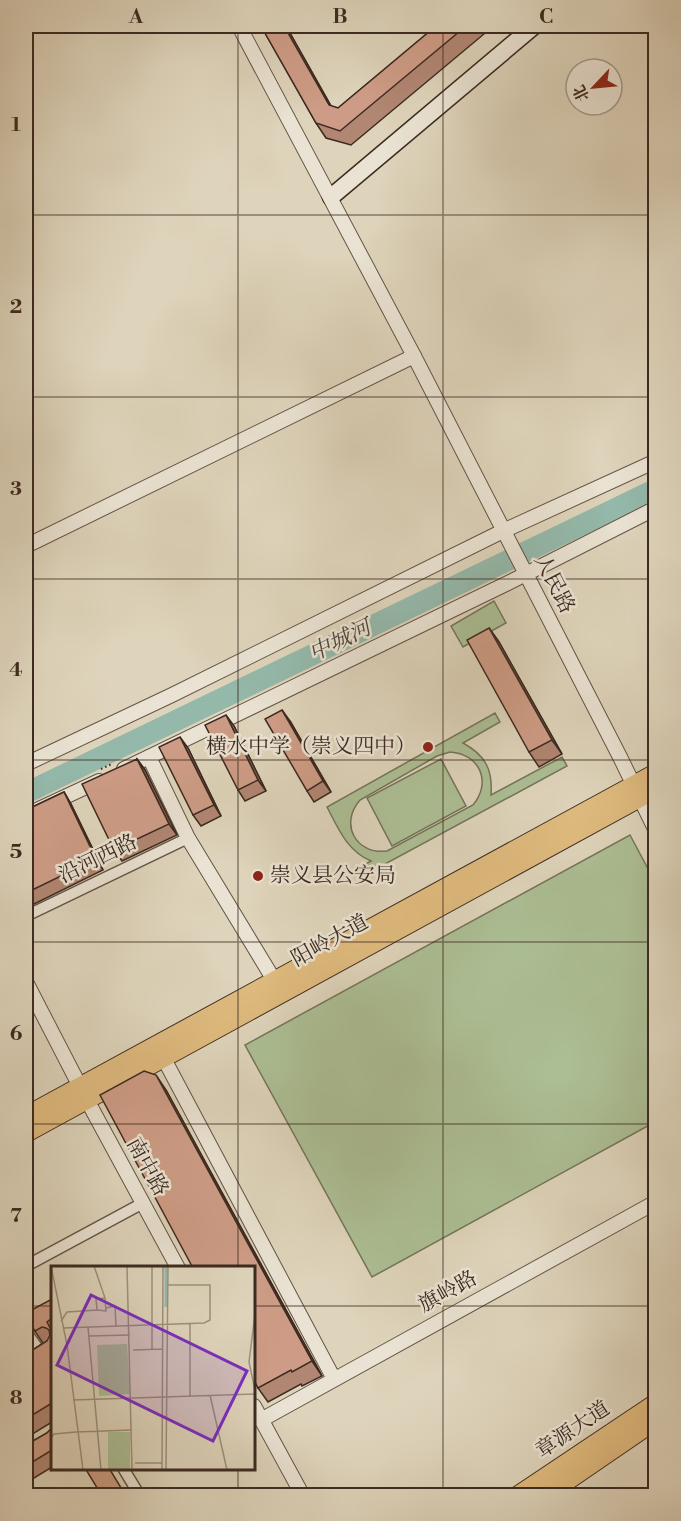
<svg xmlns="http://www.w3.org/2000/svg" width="681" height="1521" font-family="'Libre Bodoni','Noto Serif SC',serif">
	<rect width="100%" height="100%" fill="#ded4bb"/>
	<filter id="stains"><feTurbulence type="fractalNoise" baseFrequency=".00333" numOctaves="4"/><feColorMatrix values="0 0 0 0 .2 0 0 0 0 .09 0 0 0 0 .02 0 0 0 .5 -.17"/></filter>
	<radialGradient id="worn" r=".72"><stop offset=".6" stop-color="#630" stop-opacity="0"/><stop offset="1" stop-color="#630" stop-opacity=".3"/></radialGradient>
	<g fill="#acbe94" stroke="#74745a" stroke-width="1.5" fill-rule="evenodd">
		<polygon points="494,601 506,623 463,647 451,626"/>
		<path d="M495 713 500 722 463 743C485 755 493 769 491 795L562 757 567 766 361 877 357 869 371 861C347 851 338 828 327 807ZM450 752C480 754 492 782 473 805L387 851C356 855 339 824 360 800L437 756Z"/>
		<polygon points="441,759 466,806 392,846 367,798"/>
		<polygon points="630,835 655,882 655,1122 372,1277 245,1045"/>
	</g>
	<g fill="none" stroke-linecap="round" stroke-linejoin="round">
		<polyline stroke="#94b9ab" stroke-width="21" points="26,793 656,489"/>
		<g stroke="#645447" stroke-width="13">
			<g id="minor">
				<polyline points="26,916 188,838"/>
				<polyline points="26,1266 143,1203"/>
				<polyline points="26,1332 42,1354"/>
				<polyline points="123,1468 140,1496"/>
			</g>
		</g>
		<g stroke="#645447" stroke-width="16">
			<g id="tertiary">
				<polyline points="239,26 414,356 620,757 656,831"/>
				<polyline points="26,546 414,356"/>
				<polyline points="149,757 188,838 274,980"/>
				<polyline points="26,764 172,695 503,531 656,461"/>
				<polyline points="124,769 508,583 656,508"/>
				<polyline points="26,815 99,781"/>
				<polyline points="26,982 87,1100 178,1268"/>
				<polyline points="163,1057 334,1379"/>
				<polyline points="254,1406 303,1496"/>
				<polyline points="261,1420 656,1202"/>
			</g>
		</g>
		<g stroke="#3c2a20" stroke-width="19">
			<polyline id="secondary" points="331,197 534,26"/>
		</g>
		<g stroke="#3c2a20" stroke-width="20">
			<g id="primary">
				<polyline points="26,1116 656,773"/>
				<polyline points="26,1133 656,789"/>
				<polyline points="517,1496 656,1403"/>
				<polyline points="545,1496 656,1420"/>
			</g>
		</g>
		<polyline stroke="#3c2a20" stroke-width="2" stroke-dasharray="1.5 3" stroke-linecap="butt" points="101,769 112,764"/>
		<use href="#minor" stroke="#eae3d3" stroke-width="10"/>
		<use href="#tertiary" stroke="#eae3d3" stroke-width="14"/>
		<use href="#secondary" stroke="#eae3d3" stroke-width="16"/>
		<use href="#primary" stroke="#dfba7e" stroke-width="18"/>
	</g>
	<g fill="#b18673" stroke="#3c2a20" stroke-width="1.5">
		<polygon points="261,26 286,26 331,106 338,108 436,26 478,26 484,34 351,145 326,138 316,123"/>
		<polygon points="489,628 499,642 562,754 539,767 529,752"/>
		<polygon points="290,721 331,792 314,802 307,791"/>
		<polygon points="234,726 266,791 245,801 238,790"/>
		<polygon points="188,748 221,816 201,826 193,815"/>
		<polygon points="137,759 145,770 177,835 122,861 114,850"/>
		<polygon points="64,792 71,804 103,870 26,908 26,810"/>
		<polygon points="166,1090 322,1376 302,1386 301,1384 268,1402 258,1388"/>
		<polygon points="52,1299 52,1422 26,1438 26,1343 31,1351 43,1343 26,1318"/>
		<polygon points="52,1428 52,1467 26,1483 26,1445 47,1433"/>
	</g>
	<g fill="#906d5e" stroke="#3c2a20" stroke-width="1.5">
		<polygon points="284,26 286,26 339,120 329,105"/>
		<polygon points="489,628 499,642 562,754 552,740"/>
		<polygon points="282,710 290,721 331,792 323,781"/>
		<polygon points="226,715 234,726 266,791 258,780"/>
		<polygon points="180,737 188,748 221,816 214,805"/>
		<polygon points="137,759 145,770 177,835 169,824"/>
		<polygon points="64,792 71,804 103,870 96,859"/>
		<polygon points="156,1075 166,1090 322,1376 312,1361"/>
	</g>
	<g fill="#ce9c86" stroke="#3c2a20" stroke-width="1.5">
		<polygon points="261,26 284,26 329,105 338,108 436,26 466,26 340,131 316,123"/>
		<polygon points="489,628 552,740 529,752 467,640"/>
		<polygon points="282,710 323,781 307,791 265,719"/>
		<polygon points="226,715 258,780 238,790 205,725"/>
		<polygon points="180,737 214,805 193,815 159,747"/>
		<polygon points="137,759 169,824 114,850 82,784"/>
		<polygon points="64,792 96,859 26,893 26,810"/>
		<polygon points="144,1071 156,1075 312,1361 292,1372 291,1370 258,1388 254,1380 254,1268 193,1268 100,1095"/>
		<polygon points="52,1299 52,1318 47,1322 52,1332 52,1403 26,1419 26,1354 47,1341 50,1335 49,1330 46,1328 42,1327 35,1331 26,1318 26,1313"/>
		<polygon points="52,1428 52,1450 26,1466 26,1445 47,1433"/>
		<polygon points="85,1468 109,1468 126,1496 102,1496"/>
	</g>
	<path fill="none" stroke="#3c2a20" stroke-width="1.5" stroke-opacity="0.55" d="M238 26V1268M443 26V1496M26 215H656M26 397H656M26 579H656M26 760H656M26 942H656M26 1124H656M26 1306H52M254 1306H656M238 1468V1496"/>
	<g fill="#8f2418" stroke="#eae3d3" stroke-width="2">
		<circle cx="428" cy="747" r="6"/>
		<circle cx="258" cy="876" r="6"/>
	</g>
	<g text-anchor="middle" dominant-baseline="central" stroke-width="5" stroke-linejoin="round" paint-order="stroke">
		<g font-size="21" fill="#3c2a20" stroke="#eae3d3">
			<text transform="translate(554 584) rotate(63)">人民路</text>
			<text transform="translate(98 859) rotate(-26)">沿河西路</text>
			<text transform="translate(330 941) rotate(-29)">阳岭大道</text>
			<text transform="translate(147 1167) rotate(61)">南中路</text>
			<text transform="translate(448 1292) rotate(-29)">旗岭路</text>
			<text transform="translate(573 1430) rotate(-34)">章源大道</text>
		</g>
		<g font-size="21" fill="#3c2a20" stroke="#eae3d3" text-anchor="end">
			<text x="416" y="747">横水中学（崇义四中）</text>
			<text x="270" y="876" text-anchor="start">崇义县公安局</text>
		</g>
		<g font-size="22" font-style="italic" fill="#4e473c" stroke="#eae3d3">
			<text transform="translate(340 641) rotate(-26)">中城河</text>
		</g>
	</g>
	<g transform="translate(51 1266)">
		<rect width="204" height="204" fill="#ded4bb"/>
		<path d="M76 78 79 128 48 130 46 79ZM57 166H79V204H57Z" fill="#acbe94"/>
		<path fill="none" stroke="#94b9ab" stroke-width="3" d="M115 41V0"/>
		<path fill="none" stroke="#9d907d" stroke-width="1.5" d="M0 0 16 79 32 204M76 0 81 204M55 42 64 40 65 60M46 44 55 45 54 32M204 48 198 96 204 124M10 55 16 46 46 44 45 33 54 32 43 0M139 58V130M37 61 50 204M12 62 153 57 159 54V19H117M38 70 79 69M101 83V0M82 84 111 83M159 129 176 204M22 134 204 128M0 172 3 168 25 166 81 164M84 197H111M111 204 112 0M115 204 117 0"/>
		<path fill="#7b2cbf" fill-opacity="0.15" stroke="#7b2cbf" stroke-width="3" d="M40 29 196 105 162 175 6 99Z"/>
		<rect width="204" height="204" fill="none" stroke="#3c2a20" stroke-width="3"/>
	</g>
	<rect width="681" height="1521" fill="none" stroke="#ded4bb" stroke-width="66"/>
	<g transform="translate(594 87) rotate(244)"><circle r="28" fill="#eae3d3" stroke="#a4998b" stroke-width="1.5"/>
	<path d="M0-4.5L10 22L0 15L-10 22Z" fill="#8f2418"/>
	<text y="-9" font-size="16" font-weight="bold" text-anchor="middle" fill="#3c2a20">北</text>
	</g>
	<rect x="33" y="33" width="615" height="1455" fill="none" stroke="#3c2a20" stroke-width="2"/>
	<g font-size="20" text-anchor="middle" font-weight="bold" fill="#3c2a20">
		<text x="136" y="23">A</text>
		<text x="340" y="23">B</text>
		<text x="546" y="23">C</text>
		<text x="16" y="131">1</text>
		<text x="16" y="313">2</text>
		<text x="16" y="495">3</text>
		<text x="16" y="676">4</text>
		<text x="16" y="858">5</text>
		<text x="16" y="1040">6</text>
		<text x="16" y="1222">7</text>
		<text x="16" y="1404">8</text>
	</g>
	<rect width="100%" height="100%" filter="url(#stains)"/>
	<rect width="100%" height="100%" fill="url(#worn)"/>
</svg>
